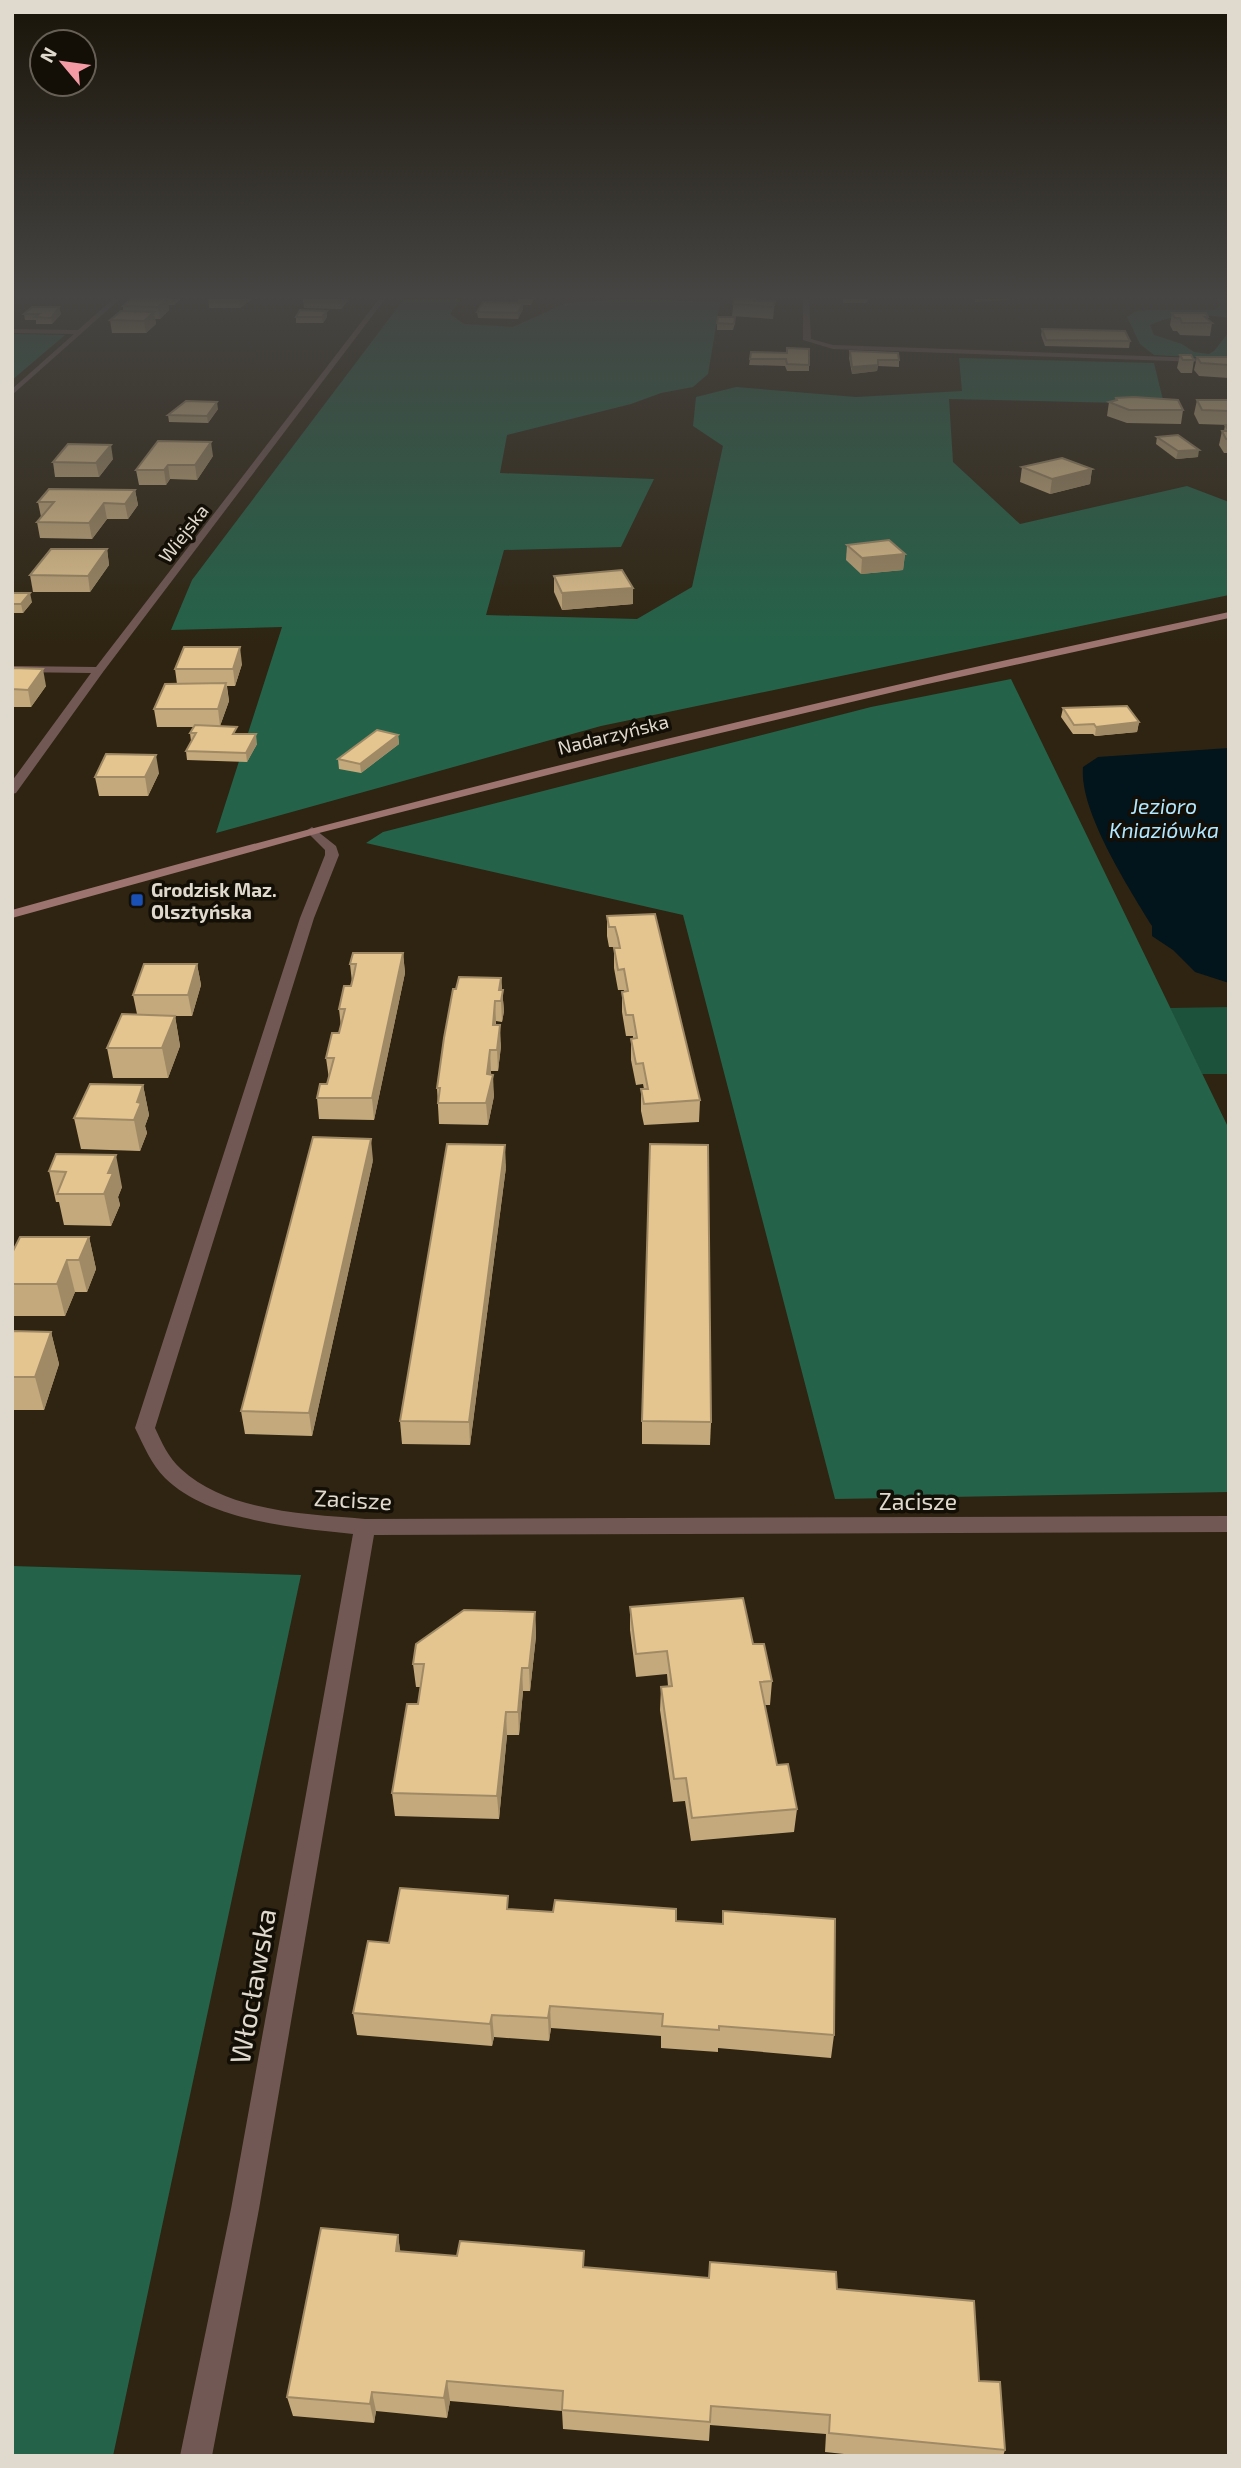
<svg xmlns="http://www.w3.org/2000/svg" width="1241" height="2468" font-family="'Exo 2',sans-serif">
	<rect width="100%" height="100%" fill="#2e2411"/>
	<polygon fill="#1c513b" points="1229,1007 1229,1074 1202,1074 1170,1008"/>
	<g fill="#246349">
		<polygon points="404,299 461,299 450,314 464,324 513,327 566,303 630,299 720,302 708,374 693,387 661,393 631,404 507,435 500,473 654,479 621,547 504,550 486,615 637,619 692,587 723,446 693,426 696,397 736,387 856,397 962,391 959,358 1154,363 1164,404 949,399 953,462 1020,524 1187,486 1229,502 1229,595 601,726 216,833 282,627 171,630 192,580"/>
		<path d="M1217 299H1229V318C1201 314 1176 313 1150 325L1154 335 1182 344 1194 352 1209 354 1214 351 1229 332V359L1154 355 1140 344 1127 317 1136 311 1147 310H1215L1221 305Z"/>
		<polygon points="12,334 65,335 12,380"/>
		<polygon points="1011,679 1229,1129 1229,1492 835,1499 683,915 366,843 383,832 871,707"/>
		<polygon points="12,1566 301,1575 113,2456 12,2456"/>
	</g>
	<path fill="#02141c" d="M1229 748V983L1195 972 1173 950 1152 936V926C1129 888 1079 811 1083 767L1098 757Z"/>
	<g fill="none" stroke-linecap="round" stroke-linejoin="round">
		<g fill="#725855" fill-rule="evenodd">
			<polygon points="113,299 120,299 12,395 12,389 74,334 12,333 12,329 78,330"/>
			<polygon points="379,299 385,299 103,672 16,793 12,794 12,781 91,673 12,672 12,666 96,667"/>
			<polygon points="803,299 809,299 811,339 833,345 1229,359 1229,363 833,349 803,340"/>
			<polygon points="1225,299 1229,299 1229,301 1226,300"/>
			<path d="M312 827 336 846 339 855 314 918 155 1428C162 1443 168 1457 181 1469 228 1512 305 1514 365 1519L1229 1516V1532L374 1535 259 2209 212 2456H180L231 2209 353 1534C295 1528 209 1521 165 1478 151 1464 144 1446 135 1428L300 918 325 855V850L306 831Z"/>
		</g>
		<path fill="#9d7470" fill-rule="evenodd" d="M1229 612V618L923 685 619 757 319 833 12 918V910C415 797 820 698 1229 612Z"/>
	</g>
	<g fill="#c4a97c">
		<polygon points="131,299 181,299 174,305 169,305 169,310 160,319 155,319 156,324 146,333 112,333 110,320 123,311 123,306"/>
		<polygon points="208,299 252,299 240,308 209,308"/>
		<polygon points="303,299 349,299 341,309 304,308"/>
		<polygon points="518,299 534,299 531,305 523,305 523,309 518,319 478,318 477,312 518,303"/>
		<polygon points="734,299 756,299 756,301 775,301 773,319 732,316"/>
		<polygon points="843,299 868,299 867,303 843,303"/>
		<polygon points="59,307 61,314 52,324 36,324 36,320 25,320 24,314"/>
		<polygon points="327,311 327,317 323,323 296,323 296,317"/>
		<polygon points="1172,313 1208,317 1208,320 1212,323 1210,336 1180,335 1177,331 1173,331 1170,325"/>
		<polygon points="717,323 735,323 733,330 717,330"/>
		<polygon points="1042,329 1130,341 1129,348 1045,346 1041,335"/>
		<polygon points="787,348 809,365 809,371 787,371 785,366 749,365 750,359 786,353"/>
		<polygon points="850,351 899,360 899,367 878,366 877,371 852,374 849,358"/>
		<polygon points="1180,355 1194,360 1192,373 1181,373 1177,368"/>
		<polygon points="1197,357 1229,359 1229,378 1199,376 1194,370"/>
		<polygon points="1116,398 1183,410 1181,424 1127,423 1107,416 1109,402 1115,401"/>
		<polygon points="1197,400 1229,400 1229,425 1199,424 1194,414"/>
		<polygon points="218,409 208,423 169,422 168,415"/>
		<polygon points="1225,425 1229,425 1229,453 1224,453 1219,445 1222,431 1224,431"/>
		<polygon points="1157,437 1198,457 1176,459 1156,444"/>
		<polygon points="213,456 197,480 170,479 166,485 139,485 136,470"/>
		<polygon points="113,459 99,477 55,477 53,462"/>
		<polygon points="1022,467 1092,469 1090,484 1050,494 1020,482"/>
		<polygon points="135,490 138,505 128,519 107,519 92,539 40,538 37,522 41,517 38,502"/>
		<polygon points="847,545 905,554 903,570 861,574 846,560"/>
		<polygon points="107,549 109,565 90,592 33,592 30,575"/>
		<polygon points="554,576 633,588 633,604 562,610 554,592"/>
		<polygon points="12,593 32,602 23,613 12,613"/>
		<polygon points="242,664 235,686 227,686 229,701 220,726 257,744 247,762 187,760 186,751 191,741 190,733 195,727 157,727 154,709 177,684 175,669"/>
		<polygon points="12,668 46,686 31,707 12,707"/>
		<polygon points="1063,708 1139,722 1137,732 1095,736 1093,734 1073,734 1061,717"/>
		<polygon points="398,735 399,744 361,773 339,769 338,759"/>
		<polygon points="159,773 148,796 99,796 95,777"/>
		<polygon points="655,914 700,1100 699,1122 644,1125 641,1111 641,1089 644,1089 643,1084 636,1085 631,1060 631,1039 633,1038 633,1036 626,1036 622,1012 622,992 624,991 624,990 618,990 614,968 614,948 616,948 615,947 609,947 607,936 607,916"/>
		<polygon points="403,953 405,973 374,1120 319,1119 317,1098 327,1084 329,1079 326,1058 339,1033 341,1027 339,1009 352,982 350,964"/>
		<polygon points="197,964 201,985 192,1016 175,1016 180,1046 168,1078 113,1078 107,1048 137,1014 133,995"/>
		<polygon points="501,978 504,1011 502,1022 496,1021 496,1025 501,1046 498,1071 491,1071 491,1075 494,1096 488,1125 439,1124 437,1088 456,989"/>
		<polygon points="143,1085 149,1115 145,1126 147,1133 140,1151 81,1149 74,1118"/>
		<polygon points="56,1154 122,1187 118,1197 120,1205 111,1226 64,1225 59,1202 56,1202 49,1171"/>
		<polygon points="373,1160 312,1436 245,1434 241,1411"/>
		<polygon points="506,1167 470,1445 402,1444 400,1421"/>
		<polygon points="89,1237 96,1269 87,1292 75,1292 65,1316 12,1316 12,1253"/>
		<polygon points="12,1331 51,1332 59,1364 44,1410 12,1410"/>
		<polygon points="642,1421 711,1422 710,1445 642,1444"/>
		<polygon points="630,1607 753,1644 772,1681 770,1705 764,1705 777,1765 797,1809 794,1832 691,1841 685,1801 673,1802 660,1710 661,1687 668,1686 667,1674 636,1677 630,1630"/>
		<polygon points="535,1612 536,1636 530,1691 523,1691 519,1735 507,1735 499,1819 395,1816 392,1793 418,1704 421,1687 416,1687 413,1664"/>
		<polygon points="509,1909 676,1921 834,2035 831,2058 718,2048 718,2052 661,2048 661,2036 551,2028 549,2041 494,2037 492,2046 357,2035 353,2013 389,1943"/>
		<polygon points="398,2235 400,2252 837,2289 979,2381 1005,2450 1003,2456 863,2456 825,2452 826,2434 710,2425 709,2441 563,2429 562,2411 450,2401 447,2418 376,2411 374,2423 293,2416 287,2397"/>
	</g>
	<g fill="#a08a65">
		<polygon points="167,299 168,299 169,310 160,319 158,307"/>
		<polygon points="173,299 181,299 174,305"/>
		<polygon points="239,299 252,299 240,308"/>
		<polygon points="340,299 349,299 341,309"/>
		<polygon points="976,299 1009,299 1009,300 975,302"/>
		<polygon points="523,303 523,309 518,319 518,313"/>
		<polygon points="59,307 61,314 52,324 51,318"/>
		<polygon points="327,311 327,317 323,323 322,317"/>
		<polygon points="154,312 156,324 146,333 144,321"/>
		<polygon points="878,365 877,371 852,374 852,367"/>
		<polygon points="217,402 218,409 208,423 207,416"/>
		<polygon points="211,442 213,456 197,480 195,465"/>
		<polygon points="111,445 113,459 99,477 96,463"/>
		<polygon points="1199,450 1198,457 1176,459 1178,451"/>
		<polygon points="168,465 170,479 166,485 164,470"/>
		<polygon points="1092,469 1090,484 1050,494 1052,479"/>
		<polygon points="135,490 138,505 128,519 125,504"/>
		<polygon points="104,503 107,519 92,539 89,523"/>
		<polygon points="107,549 109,565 90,592 88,576"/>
		<polygon points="905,554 903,570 861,574 862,558"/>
		<polygon points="633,588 633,604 562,610 562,593"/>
		<polygon points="30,593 32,602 23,613 21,604"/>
		<polygon points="240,647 242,664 235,686 233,669"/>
		<polygon points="43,669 46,686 31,707 28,690"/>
		<polygon points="226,683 229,701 220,726 218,709"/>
		<polygon points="1139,722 1137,732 1095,736 1096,727"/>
		<polygon points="256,734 257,744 247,762 246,753"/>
		<polygon points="398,735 399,744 361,773 360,764"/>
		<polygon points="156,755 159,773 148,796 145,777"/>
		<polygon points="403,953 405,973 374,1120 372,1098"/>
		<polygon points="197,964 201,985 192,1016 188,995"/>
		<polygon points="501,978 504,1011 502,1022 501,1001 499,990"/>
		<polygon points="495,1001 496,1021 494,1033 493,1025"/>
		<polygon points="175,1016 180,1046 168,1078 162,1048"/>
		<polygon points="500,1025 501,1046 498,1071 497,1050"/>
		<polygon points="490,1050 491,1071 488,1096 487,1074"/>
		<polygon points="493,1075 494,1096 488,1125 486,1103"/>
		<polygon points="143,1085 149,1115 145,1126 147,1133 140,1151 134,1120 137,1102"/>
		<polygon points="371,1139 373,1160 312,1436 309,1413"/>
		<polygon points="505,1145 506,1167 470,1445 469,1422"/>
		<polygon points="116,1155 122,1187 118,1197 120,1205 111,1226 104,1194 108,1173"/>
		<polygon points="89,1237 96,1269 87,1292 79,1260"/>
		<polygon points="67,1260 75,1292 65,1316 57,1284"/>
		<polygon points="51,1332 59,1364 44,1410 35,1377"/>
		<polygon points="535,1612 536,1636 530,1691 529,1668"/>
		<polygon points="522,1668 523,1691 519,1735 518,1712"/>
		<polygon points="506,1712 507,1735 499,1819 497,1796"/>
		<polygon points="550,2006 551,2028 549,2041 548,2018"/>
		<polygon points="492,2015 494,2037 492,2046 490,2024"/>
		<polygon points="398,2235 401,2256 396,2251"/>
		<polygon points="447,2381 450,2401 447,2418 444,2398"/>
		<polygon points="372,2392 376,2411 374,2423 370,2404"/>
	</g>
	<g fill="#e4c590" stroke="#a08a65" stroke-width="2">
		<polygon points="131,299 167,299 158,307 123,306"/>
		<polygon points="734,299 755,299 754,301 775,301 773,307 733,304"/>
		<polygon points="483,302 523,303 518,313 477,312"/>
		<polygon points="32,307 59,307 51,318 35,317 39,314 24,314"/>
		<polygon points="300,310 327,311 322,317 296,317"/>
		<polygon points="121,311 154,312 144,321 110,320"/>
		<polygon points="1172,313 1206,313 1208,317 1205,317 1212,323 1182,323 1180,318 1175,318"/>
		<polygon points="718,317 735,317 734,324 717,323"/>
		<polygon points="1042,329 1125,331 1130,341 1046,340"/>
		<polygon points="787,348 809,349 809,365 787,364 786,359 750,359 751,352 787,353"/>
		<polygon points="850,351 898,353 899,360 878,360 878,365 852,367"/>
		<polygon points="1180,355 1191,355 1194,360 1183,360"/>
		<polygon points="1197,357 1228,357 1229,359 1229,365 1201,363"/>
		<polygon points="1134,397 1178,400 1183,410 1129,410 1109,402 1117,400 1116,398"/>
		<polygon points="1197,400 1229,400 1229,411 1202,410"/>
		<polygon points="186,401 217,402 207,416 168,415"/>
		<polygon points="1225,425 1229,425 1229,439 1226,439 1222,431 1229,431"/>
		<polygon points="1178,435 1199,450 1178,451 1157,437"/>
		<polygon points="158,441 211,442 195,465 168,465 164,470 136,470"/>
		<polygon points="68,444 111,445 96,463 53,462"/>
		<polygon points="1062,458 1092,469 1052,479 1022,467"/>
		<polygon points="49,489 135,490 125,504 104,503 89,523 37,522 54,502 38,502"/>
		<polygon points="889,540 905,554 862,558 847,545"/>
		<polygon points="51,549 107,549 88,576 30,575"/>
		<polygon points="622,570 633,588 562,593 554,576"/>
		<polygon points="12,593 30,593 21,604 12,604"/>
		<polygon points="184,647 240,647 233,669 175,669"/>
		<polygon points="12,668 43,669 28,690 12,689"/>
		<polygon points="226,683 218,709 154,709 165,684"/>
		<polygon points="1127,706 1139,722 1096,727 1094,724 1074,725 1063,708"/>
		<polygon points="195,725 237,727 233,734 256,734 246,753 186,751 196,733 190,733"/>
		<polygon points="377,730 398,735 360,764 338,759"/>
		<polygon points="106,754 156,755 145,777 95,777"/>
		<polygon points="655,914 700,1100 644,1104 641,1089 648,1089 643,1063 636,1064 631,1039 637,1038 633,1015 626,1015 622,992 628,991 624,969 618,970 614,948 620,948 618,938 615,927 609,927 607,916"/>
		<polygon points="353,953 403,953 372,1098 317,1098 320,1084 327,1084 334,1058 326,1058 332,1033 339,1033 345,1009 339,1009 344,986 351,986 354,974 356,964 350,964"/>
		<polygon points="144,964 197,964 188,995 133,995"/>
		<polygon points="459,977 501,978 499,990 503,990 501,1001 495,1001 493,1025 500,1025 497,1050 490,1050 487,1074 493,1075 486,1103 438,1103 440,1088 437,1088 444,1038 453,989 456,989"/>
		<polygon points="122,1014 175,1016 162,1048 107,1048"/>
		<polygon points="90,1084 143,1085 137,1102 141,1103 134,1120 74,1118"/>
		<polygon points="313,1137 371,1139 309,1413 241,1411"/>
		<polygon points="447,1144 505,1145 469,1422 400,1421"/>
		<polygon points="650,1144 708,1145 711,1422 642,1421"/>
		<polygon points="56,1154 116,1155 108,1173 113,1173 104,1194 57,1194 66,1172 49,1171"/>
		<polygon points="20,1237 89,1237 79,1260 67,1260 57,1284 12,1284 12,1253"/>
		<polygon points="12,1331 51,1332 35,1377 12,1377"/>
		<polygon points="743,1598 753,1644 764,1644 772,1681 760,1682 777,1765 788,1764 797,1809 692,1818 686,1778 674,1779 661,1687 672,1686 667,1651 636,1654 630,1607"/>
		<polygon points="464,1610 535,1612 529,1668 522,1668 518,1712 506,1712 497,1796 392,1793 407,1704 418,1704 424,1664 413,1664 416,1644"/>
		<polygon points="400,1888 508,1896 507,1909 553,1912 555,1900 676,1909 676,1921 723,1924 723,1911 835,1919 834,2035 719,2026 719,2030 662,2026 663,2014 550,2006 548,2018 492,2015 490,2024 353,2013 368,1941 389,1943"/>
		<polygon points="321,2228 398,2235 396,2251 457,2256 460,2241 584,2251 583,2267 709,2278 710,2262 836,2272 837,2289 974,2301 979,2381 1000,2382 1005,2450 829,2433 830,2415 711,2406 710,2422 562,2410 563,2391 447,2381 444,2398 372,2392 370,2404 287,2397"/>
	</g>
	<linearGradient id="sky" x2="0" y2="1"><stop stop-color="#191409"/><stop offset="0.46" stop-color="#464543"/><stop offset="1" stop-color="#464543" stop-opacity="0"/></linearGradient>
	<rect width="1241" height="644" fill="url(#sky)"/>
	<rect fill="#1a4fb4" stroke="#130e06" stroke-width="2.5" x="130" y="893" width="14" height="14" rx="3.5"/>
	<g text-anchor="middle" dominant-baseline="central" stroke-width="7" stroke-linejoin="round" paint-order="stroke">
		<g font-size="19" fill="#e0d9cd" stroke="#130e06">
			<text transform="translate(183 533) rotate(-52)">Wiejska</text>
			<text transform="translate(613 734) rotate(-14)">Nadarzyńska</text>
		</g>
		<g font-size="19" font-weight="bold" fill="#e0d9cd" stroke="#130e06" text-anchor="start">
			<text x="151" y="889">Grodzisk Maz.<tspan x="151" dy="22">Olsztyńska</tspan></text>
		</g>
		<g font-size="21" font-style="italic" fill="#b1e7ff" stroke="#130e06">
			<text x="1164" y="805">Jezioro<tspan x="1164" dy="24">Kniaziówka</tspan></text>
		</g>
		<g font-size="23" fill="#e0d9cd" stroke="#130e06">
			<text transform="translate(353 1499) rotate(3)">Zacisze</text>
			<text x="918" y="1501">Zacisze</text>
		</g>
		<g font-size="28" fill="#e0d9cd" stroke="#130e06">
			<text transform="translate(252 1986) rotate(-80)">Włocławska</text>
		</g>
	</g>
	<rect width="1241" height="2468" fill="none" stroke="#e0d9cd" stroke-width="28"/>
	<g transform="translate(63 63) rotate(299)"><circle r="33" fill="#130e06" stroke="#655f56" stroke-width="2"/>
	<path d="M0-5L12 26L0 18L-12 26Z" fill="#f49aa5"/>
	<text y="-10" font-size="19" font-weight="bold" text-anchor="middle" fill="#e0d9cd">N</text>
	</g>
</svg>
